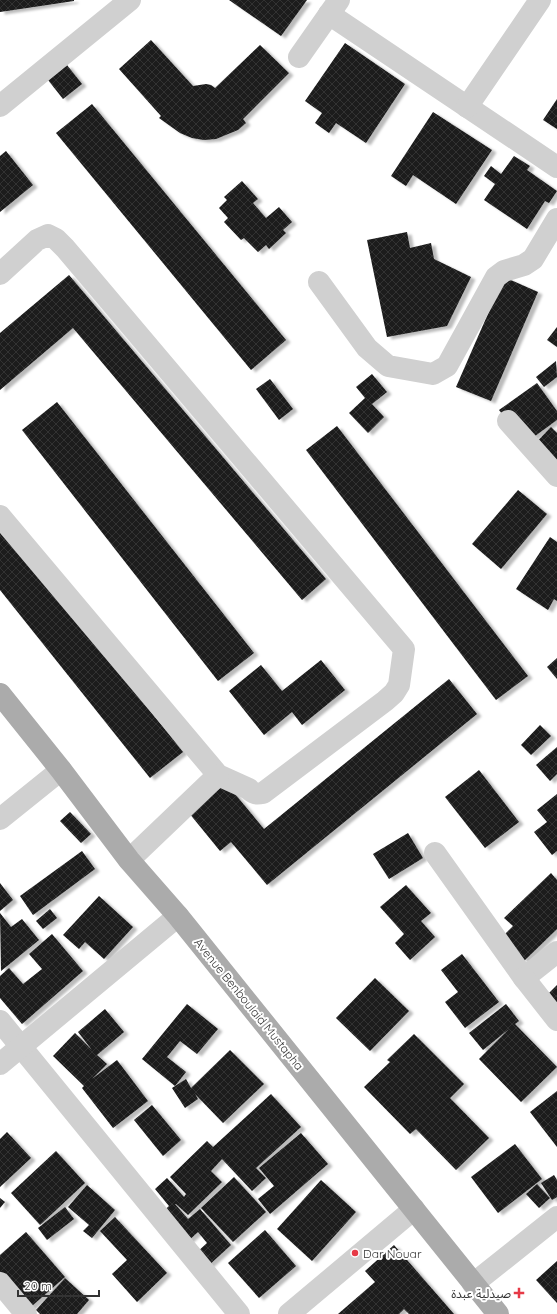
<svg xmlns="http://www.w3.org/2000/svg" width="557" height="1314" font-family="Quicksand,'Noto Sans Arabic',sans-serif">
	<defs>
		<pattern id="building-cross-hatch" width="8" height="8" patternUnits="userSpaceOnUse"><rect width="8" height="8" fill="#1a1a1a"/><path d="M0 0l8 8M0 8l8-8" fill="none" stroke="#333"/></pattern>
		<filter id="shadow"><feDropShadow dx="4.5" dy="2.5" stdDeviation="1" flood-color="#0004"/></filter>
	</defs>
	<rect width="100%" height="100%" fill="#fff"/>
	<g fill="url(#building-cross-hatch)" filter="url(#shadow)">
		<polygon points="0,0 74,0 74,1 0,12"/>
		<polygon points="229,0 307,0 281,36"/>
		<polygon points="151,40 193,86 206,84 211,85 215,88 260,45 289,73 243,119 246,123 238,130 216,139 204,140 192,138 180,133 159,118 161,116 119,69"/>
		<polygon points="345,43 405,84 366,143 336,123 329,133 315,123 322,113 305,101"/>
		<polygon points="67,65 82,84 63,99 48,80"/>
		<polygon points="557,99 557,129 543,120"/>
		<polygon points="92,104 286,340 251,370 56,133"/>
		<polygon points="433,112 492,150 456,204 413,175 406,186 391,176"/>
		<polygon points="6,151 33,185 0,212 0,156"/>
		<polygon points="514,156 530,166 527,170 557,191 549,203 545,201 527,229 484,200 495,184 484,176 491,166 501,174"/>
		<polygon points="242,181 258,199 253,203 266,218 279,207 292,222 283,230 286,233 269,249 266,245 258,252 244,238 241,240 224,222 228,218 219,208 227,200 224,197"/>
		<polygon points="407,232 410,248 431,243 434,259 471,277 447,326 387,337 367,240"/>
		<polygon points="69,275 326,579 302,600 73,328 0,390 0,333"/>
		<polygon points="504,277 538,292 491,401 456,387"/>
		<polygon points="557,327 557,347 547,340"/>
		<polygon points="556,361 557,377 544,387 536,377"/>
		<polygon points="372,374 387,392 372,404 384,417 368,433 349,413 365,398 356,387"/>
		<polygon points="270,379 293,409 279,420 256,389"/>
		<polygon points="537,383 557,411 557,420 524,444 499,410"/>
		<polygon points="57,402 254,653 218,681 22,430"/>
		<polygon points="337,426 528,676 496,700 306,450"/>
		<polygon points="551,427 557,433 557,476 529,450"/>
		<polygon points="518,490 547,514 501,569 472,544"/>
		<polygon points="0,523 183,752 150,778 0,590"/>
		<polygon points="550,537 557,542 557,601 554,599 548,610 516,589"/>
		<polygon points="557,658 557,679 547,667"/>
		<polygon points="321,660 345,690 302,725 292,712 264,735 229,691 261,665 282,691"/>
		<polygon points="449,679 477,714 267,885 231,842 220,851 189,813 226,783 264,829"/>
		<polygon points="540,725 551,736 531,755 521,745"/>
		<polygon points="557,747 557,774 550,781 536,765"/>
		<polygon points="479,770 519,822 485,848 445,797"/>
		<polygon points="557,794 557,851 552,855 534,832 547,822 537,810"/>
		<polygon points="70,812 91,834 81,843 60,821"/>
		<polygon points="408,833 423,858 389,879 373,854"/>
		<polygon points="82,851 95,869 33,915 20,896"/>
		<polygon points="551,873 557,880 557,929 524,961 502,937 513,926 504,918"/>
		<polygon points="0,883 13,900 0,911"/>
		<polygon points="406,885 431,913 421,921 435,937 410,960 395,943 404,934 380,907"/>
		<polygon points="99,896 133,927 104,959 85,942 79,949 63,935"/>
		<polygon points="50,909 57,918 43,929 36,921"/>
		<polygon points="0,913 11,927 22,919 39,940 1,971"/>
		<polygon points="52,934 83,971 22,1024 0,998 0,976 9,968 23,984 42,969 29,954"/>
		<polygon points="462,954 499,1002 465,1028 445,1002 458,992 441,970"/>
		<polygon points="375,978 409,1011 370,1051 336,1018"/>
		<polygon points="557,985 557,1008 546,996"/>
		<polygon points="187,1004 218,1029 197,1054 180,1041 167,1057 186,1072 175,1086 142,1059"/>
		<polygon points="506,1004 519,1021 515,1024 557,1067 521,1102 479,1059 509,1029 483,1050 469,1033"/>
		<polygon points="105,1009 124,1032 97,1055 107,1064 92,1079 117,1060 148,1101 113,1128 82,1088 84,1086 53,1056 75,1033 92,1050 78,1032"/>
		<polygon points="414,1034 464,1084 450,1098 489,1138 456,1170 416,1129 410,1134 364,1087 390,1062 387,1060"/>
		<polygon points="230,1050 264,1084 223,1123 195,1094 198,1099 185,1108 172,1088 186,1079 191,1088"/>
		<polygon points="557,1091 557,1147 530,1112"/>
		<polygon points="271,1094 301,1127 256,1168 266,1178 252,1191 222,1159 211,1171 222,1182 188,1215 176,1204 175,1204 188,1219 200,1209 231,1245 207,1267 195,1254 207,1243 198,1232 187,1242 161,1213 169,1206 155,1189 167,1178 184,1197 186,1194 170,1177 207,1141 213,1147"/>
		<polygon points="152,1105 181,1140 163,1156 134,1120"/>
		<polygon points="7,1132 31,1158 0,1187 0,1139"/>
		<polygon points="301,1133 328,1164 270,1214 258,1199 274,1186 259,1168"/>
		<polygon points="515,1144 542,1179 498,1213 471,1177"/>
		<polygon points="56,1151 85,1183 40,1225 11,1193"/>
		<polygon points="554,1175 557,1180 557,1197 552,1200 541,1183"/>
		<polygon points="234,1177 266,1212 233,1242 201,1208"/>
		<polygon points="321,1180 356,1212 312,1261 277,1229"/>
		<polygon points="537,1184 550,1198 539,1208 526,1194"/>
		<polygon points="87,1185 115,1210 92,1238 83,1231 89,1225 68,1207"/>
		<polygon points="0,1198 5,1202 0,1208"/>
		<polygon points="65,1207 74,1219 47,1240 38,1228"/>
		<polygon points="115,1217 167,1273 137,1302 112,1274 127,1260 100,1231"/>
		<polygon points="265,1230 296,1266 259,1298 228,1263"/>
		<polygon points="26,1232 65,1277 24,1313 0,1285 0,1255"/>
		<polygon points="394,1245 454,1314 409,1314 404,1309 399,1314 338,1314 375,1282 365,1271"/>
		<polygon points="557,1261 557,1303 536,1280"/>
		<polygon points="65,1278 89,1300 77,1314 40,1314 36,1310"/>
	</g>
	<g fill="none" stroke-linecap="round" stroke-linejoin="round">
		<g stroke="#d0d0d0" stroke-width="22">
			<polyline points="329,14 557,167"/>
			<polyline points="299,57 339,0"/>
			<polyline points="0,106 130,0"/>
			<polyline points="467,107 540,0"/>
			<path d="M0 274 37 240 48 235 56 239 65 248 404 649 399 685 394 693 385 701 263 793C257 794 253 794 249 789L218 775 0 516"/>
			<polyline points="319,282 367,348 388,366 433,374 447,366 496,277 504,271 524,265 533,259 557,219"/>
			<polyline points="508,421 557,476"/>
			<polyline points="0,819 61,770"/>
			<polyline points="435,853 524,978 557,952"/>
			<polyline points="129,860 218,775"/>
			<polyline points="524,978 557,1020"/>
			<polyline points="0,1021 239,1314"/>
			<polyline points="0,1064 178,916"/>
			<polyline points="0,1283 26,1314"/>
			<polyline points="473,1284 557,1217"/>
			<polyline points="289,1314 414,1209"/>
		</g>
		<polyline stroke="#ababab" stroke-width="22" points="0,694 61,770 129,860 178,916 498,1314"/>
	</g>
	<g fill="#e63946" stroke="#fff" stroke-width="1.5">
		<circle cx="355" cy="1253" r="4"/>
		<path d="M517 1287h4v4h4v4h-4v4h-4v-4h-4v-4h4z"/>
	</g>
	<g text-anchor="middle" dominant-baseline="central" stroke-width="4" stroke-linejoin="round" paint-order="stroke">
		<g font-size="12" fill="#333" stroke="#fff">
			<text transform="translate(249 1004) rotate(51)">Avenue Benboulaid Mustapha</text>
		</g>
		<g font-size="12" fill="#333" stroke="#fff" text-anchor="start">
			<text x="363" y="1253">Dar Nouar</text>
			<text x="511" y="1293" text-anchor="end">صيدلية عبدة</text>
		</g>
	</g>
	<path d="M18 1290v6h81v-6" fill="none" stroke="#333333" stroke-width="2"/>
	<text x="24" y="1290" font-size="12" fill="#333333" stroke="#ffffff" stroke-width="3" paint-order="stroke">20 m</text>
</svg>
